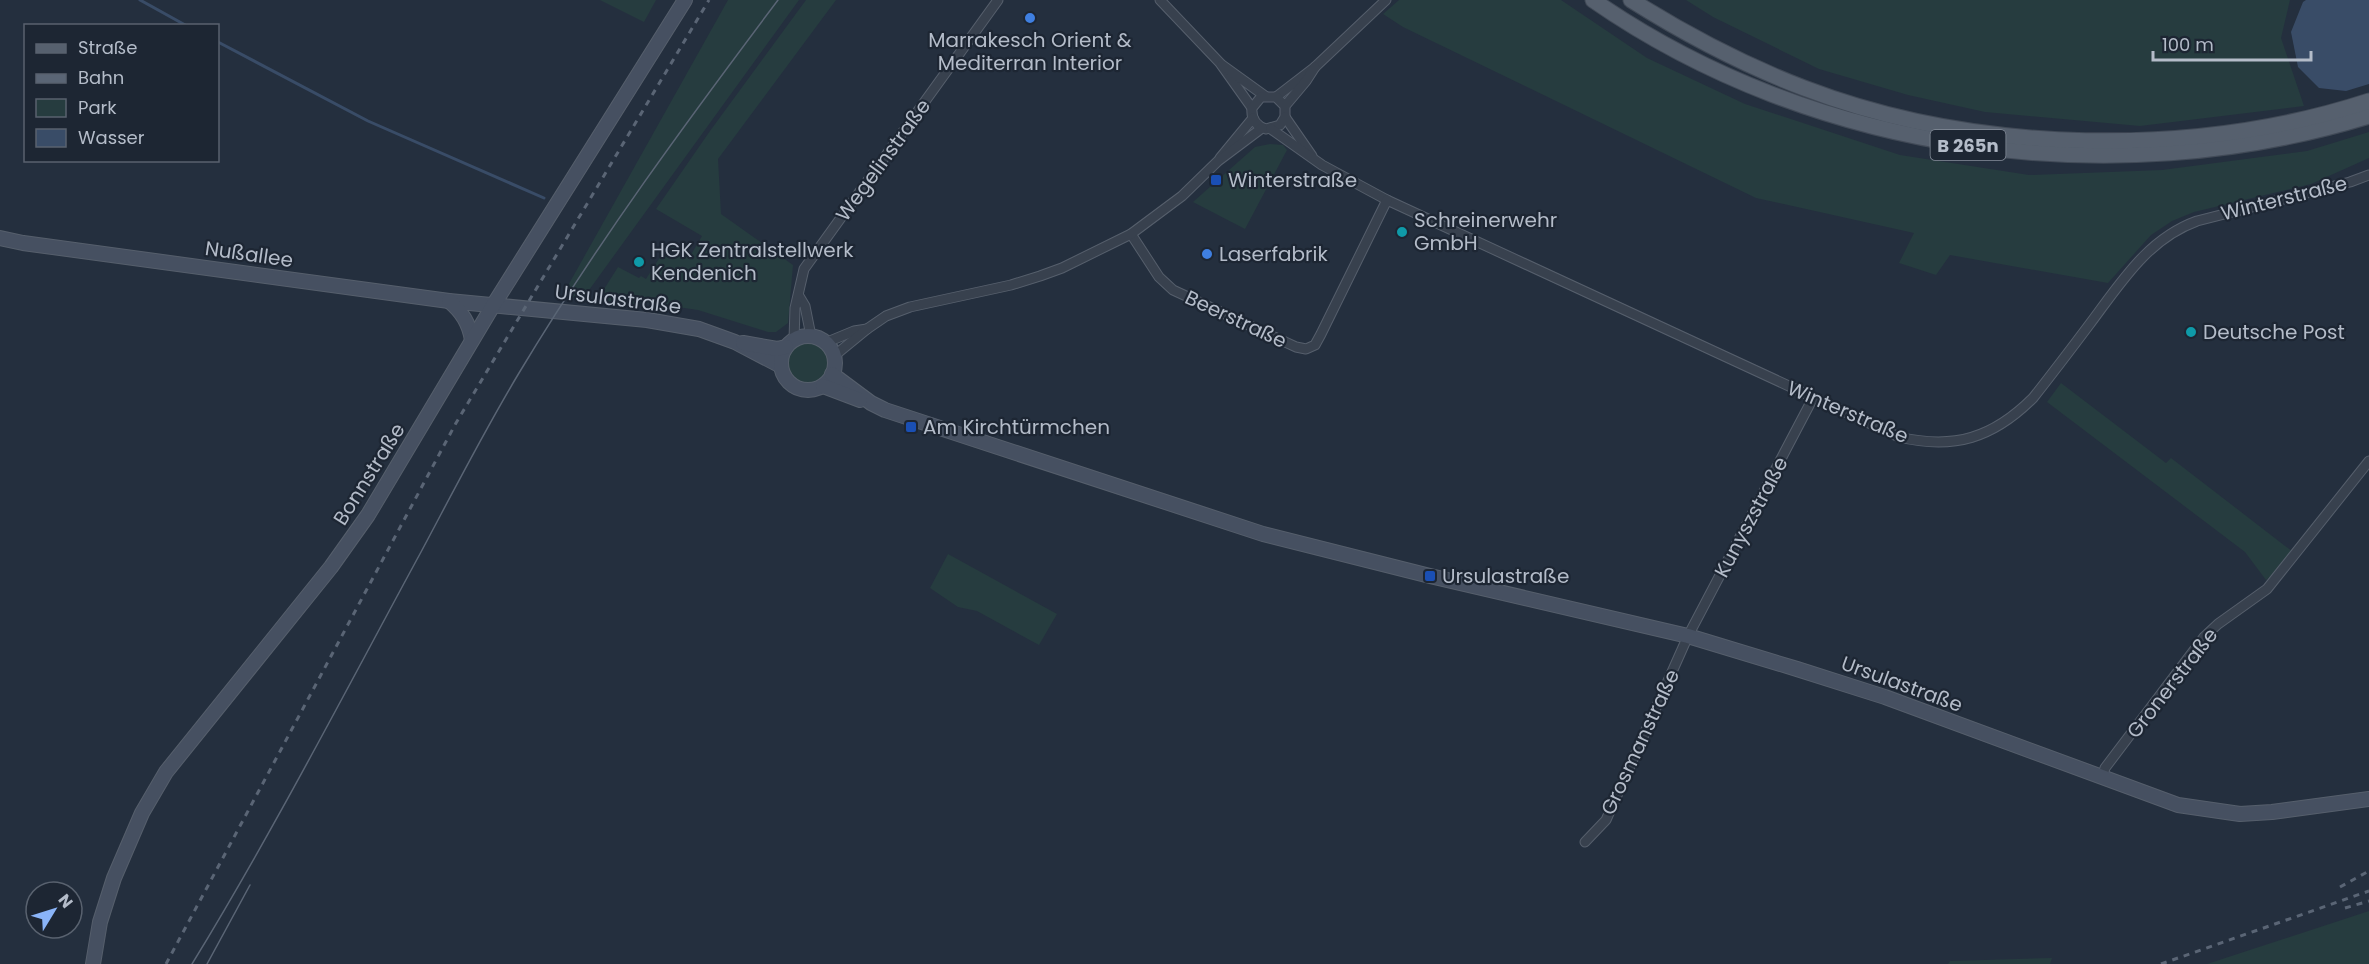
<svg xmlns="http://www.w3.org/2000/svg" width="2369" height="964" font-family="Poppins,sans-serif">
	<rect width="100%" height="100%" fill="#242f3e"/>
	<g fill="#263c3f">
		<polygon points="600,0 656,0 644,22"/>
		<polygon points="728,0 799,0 584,297 561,298"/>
		<polygon points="806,0 836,0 718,159 721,214 793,265 788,323 776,332 768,332 698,310 650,303 627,305 602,302 599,299 601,294 618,267 639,278 641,276 646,279 669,243 692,253 702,236 656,209 710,131"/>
		<polygon points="1399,0 1561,0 1647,58 1745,104 1900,155 2029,175 2162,170 2307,151 2369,132 2369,158 2311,184 2194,212 2172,221 2151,235 2108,283 1950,255 1936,275 1899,263 1914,233 1756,198 1403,27 1383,14"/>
		<polygon points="1686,0 2290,0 2281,38 2304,106 2140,126 1985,112 1908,95 1819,69 1713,17"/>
		<polygon points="1270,144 1283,145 1287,150 1245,229 1193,202 1255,147"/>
		<circle cx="807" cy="362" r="21"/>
		<polygon points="2061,383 2166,463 2171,458 2293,552 2280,569 2266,580 2245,552 2047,402"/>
		<polygon points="948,554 1057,614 1039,645 977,611 958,607 930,588"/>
		<polygon points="2369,911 2369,964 2207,964"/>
		<polygon points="2052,958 2050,964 1948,964 1950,961"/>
	</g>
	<polygon fill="#394c67" points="2306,0 2369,0 2369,84 2346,91 2319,88 2298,67 2291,32 2303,2"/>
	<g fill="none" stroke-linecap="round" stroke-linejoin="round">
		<g stroke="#394c67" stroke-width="3">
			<polyline points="140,0 187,26"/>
			<polyline points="218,42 368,121 544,198"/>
		</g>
		<g stroke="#565f6c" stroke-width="11">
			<g id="street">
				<polyline points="1160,0 1220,63 1252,108"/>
				<polyline points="1222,65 1265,96"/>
				<polyline points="1276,97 1315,67 1386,0"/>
				<path d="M1285 106 1276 97H1261L1252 108C1251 119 1256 126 1266 129L1280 125 1285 117V106L1306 81 1315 67"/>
				<polyline points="1285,117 1312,156"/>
				<path d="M1271 129 1322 165 1387 200 1899 437C1954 450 1993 438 2033 398 2052 374 2071 349 2089 325 2120 284 2147 239 2197 221L2350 182 2369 175"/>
				<polyline points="1220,158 1253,118"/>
				<polyline points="1131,234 1159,277 1173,290 1296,347 1306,349 1315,345 1321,334 1387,200"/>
				<polyline points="799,296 805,306 811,336"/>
				<polyline points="794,340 795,308 804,269 998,0"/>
				<polyline points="825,343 854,331 867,329"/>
				<polyline points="834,356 867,329 886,316 910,307 1011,285 1040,276 1062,268 1131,234 1182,196 1218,161 1262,128"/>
				<polyline points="2102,778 2105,768 2204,637 2218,624 2267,589 2369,461"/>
				<polyline points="1585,842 1606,820 1688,636 1813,398"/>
			</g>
		</g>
		<g stroke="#565f6c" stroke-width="16">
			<g id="secondary">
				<polyline points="0,238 23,243 449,301 647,320 699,329 735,342 781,366"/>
				<path d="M449 301C462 312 469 323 472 340"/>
				<circle cx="808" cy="363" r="27"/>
				<polyline points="743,343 777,349 786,347"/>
				<polyline points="832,374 871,403 885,410 1263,534 1430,576 1688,636 1797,669 1885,697 2178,805 2240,814 2272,812 2369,799"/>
				<polyline points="823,386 860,400"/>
				<polyline points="93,964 100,922 114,878 142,813 166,772 331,567 368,515 494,304 685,0"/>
			</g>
		</g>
		<g stroke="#414a57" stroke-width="17">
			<g id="primary">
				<path d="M1593 0C1815 154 2112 195 2369 116"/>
				<path d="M1631 0C1685 34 1744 65 1804 88 1976 154 2194 158 2369 101"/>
			</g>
		</g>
		<use href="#street" stroke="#38414e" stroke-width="9"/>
		<use href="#secondary" stroke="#465061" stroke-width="14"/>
		<use href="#primary" stroke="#56606e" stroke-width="15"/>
		<g stroke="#5a6575" stroke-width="1.5">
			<path d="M192 964C274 830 346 690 421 552 453 492 484 431 519 373 597 243 687 121 778 0"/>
			<polyline points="207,964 250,885"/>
		</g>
		<g stroke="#5a6575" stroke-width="3" stroke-dasharray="6 6" stroke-linecap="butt">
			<polyline points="2340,887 2369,871"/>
			<polyline points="2345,908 2369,901"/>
			<polyline points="166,964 456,423 709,0"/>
			<polyline points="2161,964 2369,891"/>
		</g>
	</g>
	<g fill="#3f7fe0" stroke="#1d2633" stroke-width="2">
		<circle cx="1030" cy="18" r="6"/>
		<circle cx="1207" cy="254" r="6"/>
	</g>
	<g fill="#1a4fb4" stroke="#1d2633" stroke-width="2">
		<rect x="1210" y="174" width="12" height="12" rx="3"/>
		<rect x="905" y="421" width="12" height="12" rx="3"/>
		<rect x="1424" y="570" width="12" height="12" rx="3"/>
	</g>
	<g fill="#0f9aa8" stroke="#1d2633" stroke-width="2">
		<circle cx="1402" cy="232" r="6"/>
		<circle cx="639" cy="262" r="6"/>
		<circle cx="2191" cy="332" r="6"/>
	</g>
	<g text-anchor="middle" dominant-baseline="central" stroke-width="4.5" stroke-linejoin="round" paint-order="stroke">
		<rect fill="#1d2633" stroke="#878f9c" stroke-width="1.5" x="1930.5" y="130" width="75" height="30" rx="4.5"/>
		<g font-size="18" font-weight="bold" fill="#b4bcc9">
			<text x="1968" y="145">B 265n</text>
		</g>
		<g font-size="20" fill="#b4bcc9" stroke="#1d2633" text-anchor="start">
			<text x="1030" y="40" text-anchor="middle">Marrakesch Orient &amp;<tspan x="1030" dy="23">Mediterran Interior</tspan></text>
			<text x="1228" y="180">Winterstraße</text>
			<text x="1414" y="220">Schreinerwehr<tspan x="1414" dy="23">GmbH</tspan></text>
			<text x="651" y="250">HGK Zentralstellwerk<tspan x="651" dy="23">Kendenich</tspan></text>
			<text x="1219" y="254">Laserfabrik</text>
			<text x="2203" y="332">Deutsche Post</text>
			<text x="923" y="427">Am Kirchtürmchen</text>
			<text x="1442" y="576">Ursulastraße</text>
		</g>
		<g font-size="20" fill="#b4bcc9" stroke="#1d2633">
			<text transform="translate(883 160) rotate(-54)">Wegelinstraße</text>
			<text transform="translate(2284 198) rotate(-14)">Winterstraße</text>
			<text transform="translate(249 254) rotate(8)">Nußallee</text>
			<text transform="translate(618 299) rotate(7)">Ursulastraße</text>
			<text transform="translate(1236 319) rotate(25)">Beerstraße</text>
			<text transform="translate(1848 412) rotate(23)">Winterstraße</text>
			<text transform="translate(369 474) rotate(-58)">Bonnstraße</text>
			<text transform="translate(1751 517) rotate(-62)">Kunyszstraße</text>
			<text transform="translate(2172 683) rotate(-52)">Gronerstraße</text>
			<text transform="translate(1902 684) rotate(20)">Ursulastraße</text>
			<text transform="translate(1640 742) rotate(-65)">Grosmanstraße</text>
		</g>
	</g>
	<rect x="24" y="24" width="195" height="138" fill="#1d2633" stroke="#59626f" stroke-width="1.5"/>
	<rect x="36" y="44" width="30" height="9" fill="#56606e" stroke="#59626f" stroke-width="1.5"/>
	<text x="78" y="54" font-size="18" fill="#b4bcc9">Straße</text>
	<rect x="36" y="74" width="30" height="9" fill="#5a6575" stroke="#59626f" stroke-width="1.5"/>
	<text x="78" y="84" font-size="18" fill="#b4bcc9">Bahn</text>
	<rect x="36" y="99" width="30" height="18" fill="#263c3f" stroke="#59626f" stroke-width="1.5"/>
	<text x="78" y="114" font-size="18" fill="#b4bcc9">Park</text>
	<rect x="36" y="129" width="30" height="18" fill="#394c67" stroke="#59626f" stroke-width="1.5"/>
	<text x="78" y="144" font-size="18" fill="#b4bcc9">Wasser</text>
	<g transform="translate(54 910) rotate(52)"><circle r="28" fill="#1d2633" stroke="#59626f" stroke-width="1.5"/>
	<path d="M0-4.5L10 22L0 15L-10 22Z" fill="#8ab4f8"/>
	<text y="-9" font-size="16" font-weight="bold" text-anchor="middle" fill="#b4bcc9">N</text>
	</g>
	<path d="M2153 51v9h158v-9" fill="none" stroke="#b4bcc9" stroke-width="3"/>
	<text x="2162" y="51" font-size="18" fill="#b4bcc9" stroke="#1d2633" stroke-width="4.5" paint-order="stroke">100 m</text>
</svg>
